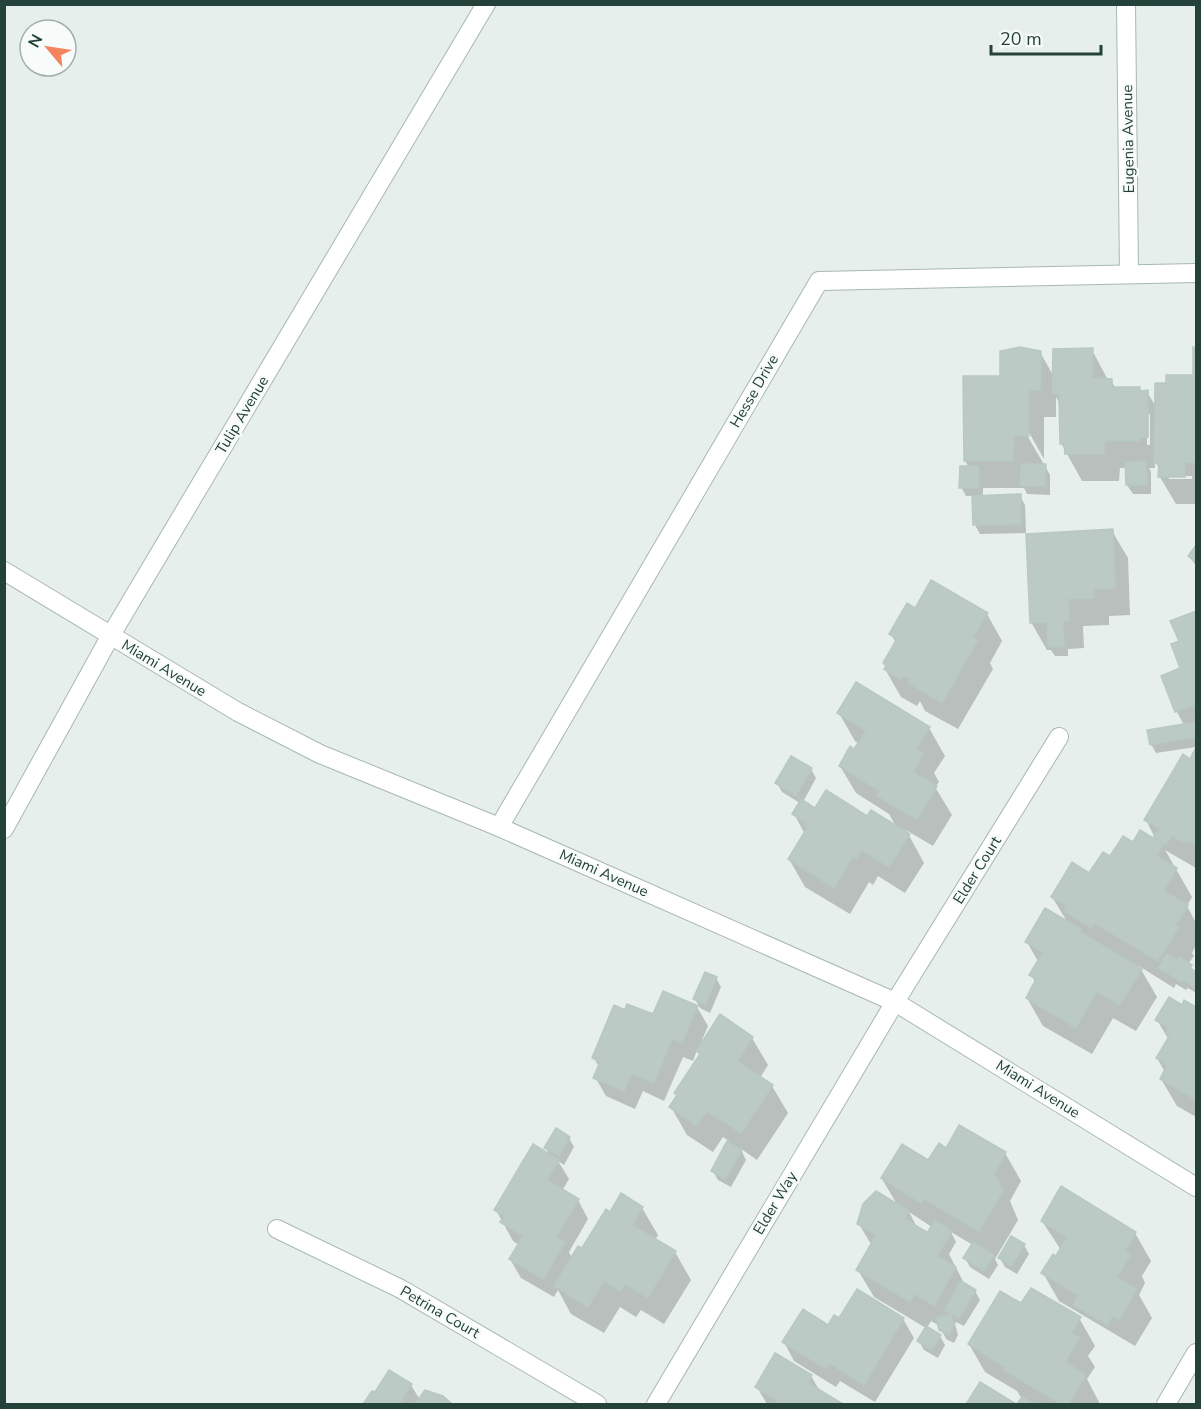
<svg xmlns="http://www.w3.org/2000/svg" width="1201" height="1409" font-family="'Nunito Sans',sans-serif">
	<rect width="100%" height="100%" fill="#e6efeb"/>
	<g fill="#0003" fill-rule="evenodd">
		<path d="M1194 349H1196V504H1176L1160 477V470L1155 461V468H1149L1151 472V494H1133L1127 485V468H1120L1119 481H1082L1061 443V406L1056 397V417H1044V459L1027 429 1024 430 1050 475V495L1027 494 1024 488H983V497L1020 496 1025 505 1026 533 980 534 975 525 974 496H966L961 487 969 467 965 461 1002 378 1040 352 1054 377 1092 350 1108 380H1111L1116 389H1139L1141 392H1147L1156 407 1168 385 1194 377ZM1147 414H1150V445H1147ZM1169 476H1192V479H1169Z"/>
		<polygon points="1112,531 1128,558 1130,615 1109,616 1109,625 1083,626 1084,648 1068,649 1068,656 1055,656 1051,650 1047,650 1031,622"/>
		<polygon points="1196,548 1196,566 1190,557"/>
		<polygon points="916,610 987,614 1002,641 990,663 993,669 958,729 925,711 920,701 917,706 901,697 885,669 896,643 891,634"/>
		<polygon points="1196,612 1196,747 1156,753 1151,744 1184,725 1177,712 1163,677 1182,669 1180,642 1172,622"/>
		<polygon points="839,713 929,728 945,756 934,773 939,782 935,787 952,815 933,846 906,830 924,863 905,893 878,876 873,885 869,882 850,914 805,887 789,859 805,834 794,814 800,803 782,792 777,783 811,769 816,778 803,802 815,810 867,818 897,828 889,814 856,793 840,766 859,744 855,741"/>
		<polygon points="1196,750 1196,868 1165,850 1192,897 1187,906 1196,923 1196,945 1192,953 1194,956 1188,964 1196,973 1196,993 1188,988 1186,990 1176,984 1174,988 1139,966 1157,997 1136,1031 1113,1018 1092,1054 1043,1026 1027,998 1036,983 1031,975 1039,963 1027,942 1068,923 1052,897 1090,875 1110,858 1133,844 1157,842 1146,820"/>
		<polygon points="716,978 721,987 710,1013 700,1008 695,999"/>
		<polygon points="1185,1002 1196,1009 1196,1117 1177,1106 1161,1079 1165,1072 1157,1058 1169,1040 1157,1020 1182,1007"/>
		<polygon points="697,1007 708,1026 699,1047 752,1038 768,1065 760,1078 772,1086 788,1113 757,1160 740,1148 746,1160 731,1187 718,1180 713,1171 729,1141 723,1137 713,1152 687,1135 671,1107 700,1056 697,1050 693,1061 683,1057 664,1101 643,1091 635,1109 606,1096 595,1077 599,1067 594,1058 625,1012 654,1016"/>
		<polygon points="569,1138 574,1147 564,1165 558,1161 569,1179 562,1191 578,1200 588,1219 569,1252 572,1258 583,1251 611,1214 642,1208 658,1235 655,1240 675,1252 691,1280 664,1324 641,1310 636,1317 620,1307 604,1333 571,1314 558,1290 554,1297 521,1278 510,1259 519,1245 513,1241 496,1210 550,1156 546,1148"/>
		<path d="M946 1150 1005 1153 1021 1181 1010 1201 1018 1220 995 1259 998 1265 989 1279 970 1267 965 1258 973 1245 951 1232 956 1242 949 1254 965 1285 975 1291 980 1300 964 1326 956 1322 955 1324 958 1335 954 1343 946 1339 940 1326 931 1321 927 1328 940 1336 945 1345 938 1358 924 1350 919 1341 926 1328 874 1297 858 1270 872 1246 859 1224 898 1206 882 1179 928 1162ZM909 1212 932 1227 928 1235 918 1229Z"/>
		<polygon points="1042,1221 1135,1233 1151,1261 1142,1276 1145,1283 1139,1295 1152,1318 1135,1346 1059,1301 1043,1273 1061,1250"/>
		<polygon points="1024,1245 1029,1254 1017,1274 1005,1267 1000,1258"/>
		<polygon points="1022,1305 1079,1318 1095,1346 1088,1356 1095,1367 1087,1379 1100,1404 1019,1404 1022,1399 1017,1391 985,1372 969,1344"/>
		<polygon points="903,1319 914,1338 875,1402 840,1381 836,1387 794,1361 784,1342 829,1327 840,1320"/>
		<polygon points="776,1355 811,1376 821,1393 840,1404 767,1404 757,1387"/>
		<polygon points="980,1384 1013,1404 967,1404"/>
		<polygon points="411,1385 420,1400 442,1398 450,1404 365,1404 372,1393"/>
	</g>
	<g fill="#bbcac4" stroke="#b8c9c2" stroke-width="1.5">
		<polygon points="1020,347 1041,351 1041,390 1029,390 1029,436 1014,436 1013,461 964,461 963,376 1000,376 1000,351"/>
		<polygon points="1193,347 1196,348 1196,463 1185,462 1185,477 1158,477 1159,463 1154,463 1155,383 1166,383 1166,375 1193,375"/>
		<polygon points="1093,348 1092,378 1112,379 1112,387 1140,387 1140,391 1148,390 1148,437 1140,438 1140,441 1105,441 1104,454 1065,454 1064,443 1060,444 1059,394 1052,394 1053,349"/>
		<polygon points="1146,461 1147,485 1126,485 1125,462"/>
		<polygon points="1021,464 1046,464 1045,486 1020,486"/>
		<polygon points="960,466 979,466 979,488 959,488"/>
		<polygon points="1021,494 1021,524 973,525 972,496"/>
		<polygon points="1113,529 1115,588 1094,589 1094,598 1068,599 1070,621 1030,623 1026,534"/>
		<polygon points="1196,545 1196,562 1188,556"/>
		<polygon points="931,580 988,613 973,637 978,640 942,703 908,683 910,679 903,675 901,680 884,669 886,666 883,663 897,639 889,634 907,603 915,608"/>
		<polygon points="1196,611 1196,704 1175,712 1161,676 1180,668 1171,644 1179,641 1170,621"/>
		<polygon points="1063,621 1064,647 1048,647 1047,622"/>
		<polygon points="856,682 930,727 916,749 924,753 913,772 937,786 917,820 877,796 880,791 839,766 850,746 854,749 866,731 837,713"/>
		<polygon points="1196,722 1196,737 1150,745 1147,730"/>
		<polygon points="1196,747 1196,845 1189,841 1181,841 1144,820 1183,754 1190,759"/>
		<polygon points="791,756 812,768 796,796 775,783"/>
		<polygon points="826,790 867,816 871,810 910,834 889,867 862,850 857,859 853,856 834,888 788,859 807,828 804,826 806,823 792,814 801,799 815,808"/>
		<polygon points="1159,829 1172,836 1166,845 1153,838"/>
		<polygon points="1140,830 1163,844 1157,856 1177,868 1164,891 1188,905 1176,925 1179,927 1158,961 1094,923 1091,928 1064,911 1067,906 1051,897 1072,862 1089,873 1103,852 1110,856 1123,836 1133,842"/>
		<polygon points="1045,908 1081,929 1080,932 1142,969 1120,1005 1097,991 1076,1028 1026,998 1036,979 1029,975 1043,952 1025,942"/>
		<polygon points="1166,954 1177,960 1169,974 1158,968"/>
		<polygon points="1179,957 1192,965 1190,968 1196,972 1196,988 1182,980 1181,982 1169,974"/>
		<polygon points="705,972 717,977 705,1005 693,999"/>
		<polygon points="663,991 698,1006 682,1043 672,1039 654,1083 632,1073 624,1091 593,1078 600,1062 592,1058 614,1005 625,1010 627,1004 653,1014"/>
		<polygon points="1169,997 1182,1005 1184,1000 1196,1007 1196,1100 1160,1079 1167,1065 1156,1058 1170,1035 1166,1033 1169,1028 1155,1020"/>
		<polygon points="720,1014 753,1037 737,1061 773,1085 741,1133 707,1111 697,1126 669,1107 677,1095 674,1093 700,1054 696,1051"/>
		<polygon points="959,1125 1006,1152 994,1175 997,1177 1003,1191 979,1232 924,1199 921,1203 881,1178 902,1144 928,1160 939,1143 946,1148"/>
		<polygon points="556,1128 570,1137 559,1156 544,1148"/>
		<polygon points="727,1141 742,1150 725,1179 711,1171"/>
		<polygon points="533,1144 559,1160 547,1180 579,1199 556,1237 565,1242 543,1279 509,1259 523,1236 500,1222 504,1216 494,1210"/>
		<polygon points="1061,1186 1136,1232 1125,1251 1131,1254 1117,1277 1137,1289 1119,1320 1041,1273 1053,1254 1056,1256 1067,1237 1041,1221"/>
		<polygon points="876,1191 909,1211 905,1219 945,1243 937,1256 956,1267 934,1306 915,1294 910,1302 856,1270 876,1235 857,1224 863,1204"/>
		<polygon points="621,1193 643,1207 632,1225 676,1251 648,1298 625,1284 620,1291 604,1281 588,1307 554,1286 578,1246 582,1248 606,1209 610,1212"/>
		<polygon points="935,1220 952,1232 945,1243 927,1233"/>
		<polygon points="1011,1236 1025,1244 1012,1266 998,1258"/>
		<polygon points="973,1242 994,1255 984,1271 963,1258"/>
		<polygon points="961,1281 976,1290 959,1318 944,1310"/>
		<polygon points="1031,1288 1081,1317 1071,1333 1080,1338 1065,1362 1086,1375 1068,1404 1061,1404 1004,1370 1005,1367 968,1344 1000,1291 1021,1303"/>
		<polygon points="857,1289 904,1318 864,1385 829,1363 826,1369 782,1342 803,1309 828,1325 834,1315 839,1318"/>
		<polygon points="1078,1295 1113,1316 1107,1325 1073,1305"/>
		<polygon points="951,1314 954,1326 949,1335 939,1330 936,1318"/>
		<polygon points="926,1326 941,1335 932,1350 917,1341"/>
		<polygon points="775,1353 812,1375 808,1383 843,1404 775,1404 777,1400 755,1387"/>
		<polygon points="389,1370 412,1384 399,1404 363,1404 372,1391 375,1392"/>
		<polygon points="980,1382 1016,1404 966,1404"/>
		<polygon points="425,1390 443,1396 452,1404 415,1404"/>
		<polygon points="1022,1397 1034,1404 1017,1404"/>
	</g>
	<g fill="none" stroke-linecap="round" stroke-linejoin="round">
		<g stroke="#a8b8b2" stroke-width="20">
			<g id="minor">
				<polyline points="1126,4 1129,273"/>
				<polyline points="499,827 819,281 1196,273"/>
				<polyline points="4,829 111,635 486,4"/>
				<polyline points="277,1229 401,1289 597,1404"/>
				<polyline points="656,1404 895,1002 1059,737"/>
			</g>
		</g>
		<g stroke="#a8b8b2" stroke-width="20">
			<g id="tertiary">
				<polyline points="4,571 238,712 320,754 499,827 895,1002 1196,1187"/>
				<polyline points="1166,1404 1196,1353"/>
			</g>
		</g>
		<use href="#minor" stroke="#fff" stroke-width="18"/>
		<use href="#tertiary" stroke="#fff" stroke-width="18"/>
	</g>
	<g text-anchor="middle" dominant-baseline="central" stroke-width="5" stroke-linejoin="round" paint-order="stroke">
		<g font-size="15" fill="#24423a" stroke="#f7fbf9">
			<text transform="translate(1128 139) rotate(-91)">Eugenia Avenue</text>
			<text transform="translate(754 391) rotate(-60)">Hesse Drive</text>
			<text transform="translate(242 415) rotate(-59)">Tulip Avenue</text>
			<text transform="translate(164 668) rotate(31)">Miami Avenue</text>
			<text transform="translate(977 870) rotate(-58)">Elder Court</text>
			<text transform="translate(604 873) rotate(24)">Miami Avenue</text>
			<text transform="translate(1038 1089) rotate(32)">Miami Avenue</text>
			<text transform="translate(775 1203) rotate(-59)">Elder Way</text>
			<text transform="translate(440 1312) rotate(30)">Petrina Court</text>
		</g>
	</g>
	<rect width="1201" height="1409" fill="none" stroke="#24423a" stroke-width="12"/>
	<g transform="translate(48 48) rotate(299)"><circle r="28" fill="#f7fbf9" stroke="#a3b1ad" stroke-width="1.5"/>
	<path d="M0-4.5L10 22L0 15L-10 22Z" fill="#f4845f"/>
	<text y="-9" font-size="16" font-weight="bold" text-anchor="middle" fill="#24423a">N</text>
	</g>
	<path d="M991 45v9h110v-9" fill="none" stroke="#24423a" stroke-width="3"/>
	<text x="1000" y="45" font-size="18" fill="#24423a" stroke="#f7fbf9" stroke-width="4.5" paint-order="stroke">20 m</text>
</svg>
